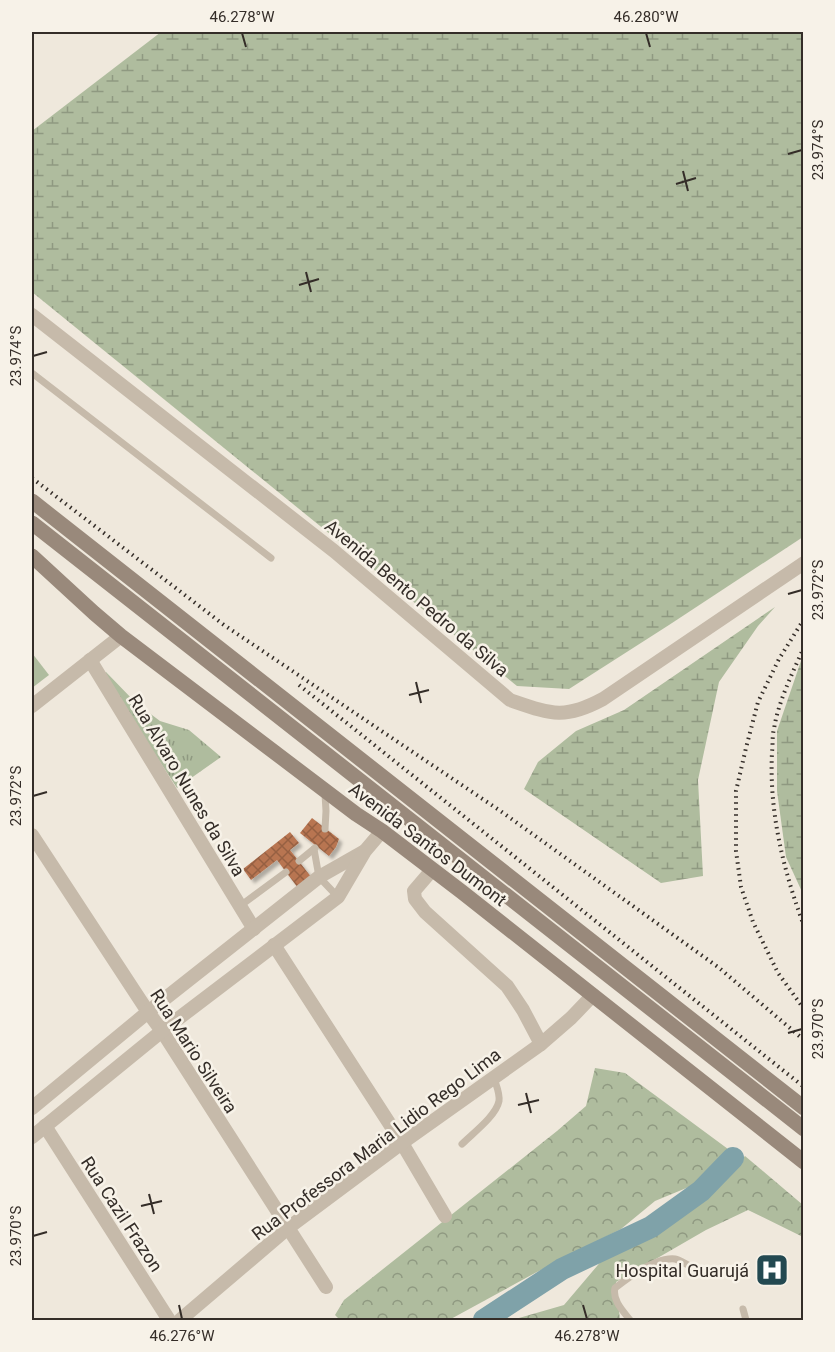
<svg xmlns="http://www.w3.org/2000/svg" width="835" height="1352" font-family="Roboto,sans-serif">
	<defs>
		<pattern id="forest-crowns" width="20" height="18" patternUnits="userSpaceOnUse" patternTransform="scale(1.5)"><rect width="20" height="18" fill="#afbc9e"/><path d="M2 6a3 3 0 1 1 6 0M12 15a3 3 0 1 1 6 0" fill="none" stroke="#8f9981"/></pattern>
		<pattern id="wetland-marsh" width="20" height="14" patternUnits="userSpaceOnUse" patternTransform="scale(1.5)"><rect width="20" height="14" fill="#afbc9e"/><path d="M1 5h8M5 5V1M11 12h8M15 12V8" fill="none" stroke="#8f9981"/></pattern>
		<pattern id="park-tufts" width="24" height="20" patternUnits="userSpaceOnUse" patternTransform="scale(1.5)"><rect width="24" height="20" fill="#afbc9e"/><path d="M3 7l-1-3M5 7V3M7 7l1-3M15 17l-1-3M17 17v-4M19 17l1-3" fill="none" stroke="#8f9981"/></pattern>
		<pattern id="building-cross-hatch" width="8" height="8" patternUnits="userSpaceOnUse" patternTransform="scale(1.5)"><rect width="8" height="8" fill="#b87551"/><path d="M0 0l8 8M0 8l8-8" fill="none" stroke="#966043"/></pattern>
		<filter id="shadow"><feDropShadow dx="3.5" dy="3.5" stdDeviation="1.5" flood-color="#0004"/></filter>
	</defs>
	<rect width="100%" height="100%" fill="#efe8dc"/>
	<polygon fill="#afbc9e" points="32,653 49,675 32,688"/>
	<g fill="url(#forest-crowns)">
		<polygon points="595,1068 625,1073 728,1149 696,1184 655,1201 621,1229 535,1273 449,1320 340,1320 335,1315 344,1300 557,1131 586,1106"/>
		<polygon points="745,1156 803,1205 803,1237 748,1210 706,1230 616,1282 620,1320 512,1320 564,1305 614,1246 694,1204"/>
	</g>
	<g fill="url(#wetland-marsh)">
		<polygon points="161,32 803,32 803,537 669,625 569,689 517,686 32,292 32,131"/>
		<polygon points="775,607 758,626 719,682 698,780 703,876 661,883 524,789 538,762 576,731 624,710"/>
		<polygon points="803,655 803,894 786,857 777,791 777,731"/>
	</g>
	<polygon fill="url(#park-tufts)" points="106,672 136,703 160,721 189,730 221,757 177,788 103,675"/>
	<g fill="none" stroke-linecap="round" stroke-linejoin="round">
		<polyline stroke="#7fa2a9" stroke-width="22" points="484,1320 562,1269 651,1227 701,1191 733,1158"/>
	</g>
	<g fill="url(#building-cross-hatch)" filter="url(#shadow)">
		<polygon points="312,818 339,839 336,847 329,856 300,833"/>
		<polygon points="290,832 299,843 290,850 312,878 298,888 277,860 251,880 243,869"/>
	</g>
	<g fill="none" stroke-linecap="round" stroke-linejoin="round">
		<g stroke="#c6baaa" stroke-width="7">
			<polyline points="32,373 271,558"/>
			<polyline points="325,794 326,811 325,829"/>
			<polyline points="314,849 319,877 338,897"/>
			<polyline points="299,861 315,848"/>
			<polyline points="240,906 286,872"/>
			<path d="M462 1144C473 1133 496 1116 499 1101 500 1093 496 1085 494 1078"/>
			<polyline points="743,1309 746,1320"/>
			<path d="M630 1320C623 1311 612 1300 615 1288 629 1277 656 1257 675 1259 680 1260 687 1265 692 1267"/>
		</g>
		<g stroke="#c6baaa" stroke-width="14">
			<path d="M32 315 334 551 510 700C551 714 564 720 603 699L804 563"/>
			<polyline points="90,660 254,929"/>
			<polyline points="32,706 121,636"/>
			<polyline points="32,835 148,1012 162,1031 326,1287"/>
			<polyline points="432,870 414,891 415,899 425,912 507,986 523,1010 541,1044"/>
			<polyline points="274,945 402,1143 445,1216"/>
			<polyline points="32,1108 148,1012 319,877 363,852"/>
			<polyline points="45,1126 169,1320"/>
			<polyline points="32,1137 162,1031 338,897 365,851 382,831"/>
			<polyline points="180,1320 288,1228 402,1143 541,1044 571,1018 593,995"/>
		</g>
		<g stroke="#99897b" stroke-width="15">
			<polyline points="32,501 804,1108"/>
			<polyline points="32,523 804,1129"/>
			<polyline points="32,556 94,613 121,636 356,814 382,831 462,892 804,1162"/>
		</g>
		<g stroke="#342d28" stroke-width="4" stroke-dasharray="1.5 4.5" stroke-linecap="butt">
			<polyline points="32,478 224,625 499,810 718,967 804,1040"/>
			<polyline points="804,619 779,659 758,702 746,748 736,791 736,851 741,887 753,922 778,973 804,1009"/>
			<path d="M804 647C793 672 778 702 774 729 772 736 773 744 772 752 769 812 783 869 804 926"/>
			<polyline points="299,685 804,1087"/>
		</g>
	</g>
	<path fill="none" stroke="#342d28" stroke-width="2" d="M242 33 246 47M646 33 650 47M788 154 802 150M683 171 688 191M676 184 696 178M306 272 311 292M299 285 319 279M33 356 47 352M788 594 802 590M416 682 421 703M409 695 429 690M33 796 47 792M788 1033 802 1029M526 1093 531 1113M518 1105 539 1100M149 1194 154 1214M141 1206 162 1201M33 1236 47 1232M179 1305 182 1319M583 1305 587 1319"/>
	<defs>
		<g id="hospital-square" transform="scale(1.725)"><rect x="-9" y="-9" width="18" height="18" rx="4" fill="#234951" stroke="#f7f2e8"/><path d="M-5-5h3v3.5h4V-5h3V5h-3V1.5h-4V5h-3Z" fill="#fff"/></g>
	</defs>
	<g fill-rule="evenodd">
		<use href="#hospital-square" x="772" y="1270"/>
	</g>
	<g text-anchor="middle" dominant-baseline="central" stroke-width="5" stroke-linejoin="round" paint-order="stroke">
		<g font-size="18" fill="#342d28" stroke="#f7f2e8">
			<text transform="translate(417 598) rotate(40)">Avenida Bento Pedro da Silva</text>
			<text transform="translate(187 785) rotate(59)">Rua Alvaro Nunes da Silva</text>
			<text transform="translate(428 844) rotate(37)">Avenida Santos Dumont</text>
			<text transform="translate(194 1051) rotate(57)">Rua Mario Silveira</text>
			<text transform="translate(376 1144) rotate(-37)">Rua Professora Maria Lidio Rego Lima</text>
			<text transform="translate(122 1214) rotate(57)">Rua Cazil Frazon</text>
		</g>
		<g font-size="18" fill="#342d28" stroke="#f7f2e8" text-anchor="end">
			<text x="749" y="1270">Hospital Guarujá</text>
		</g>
	</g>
	<rect width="835" height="1352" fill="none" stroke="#f7f2e8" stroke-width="66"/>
	<rect x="33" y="33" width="769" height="1286" fill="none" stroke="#342d28" stroke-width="2"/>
	<g font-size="15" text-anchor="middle" fill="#342d28">
		<text x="242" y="22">46.278°W</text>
		<text x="646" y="22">46.280°W</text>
		<text transform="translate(818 150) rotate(-90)" y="5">23.974°S</text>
		<text transform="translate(16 356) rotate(-90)" y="5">23.974°S</text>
		<text transform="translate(818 590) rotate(-90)" y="5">23.972°S</text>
		<text transform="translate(16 796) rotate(-90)" y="5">23.972°S</text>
		<text transform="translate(818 1029) rotate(-90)" y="5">23.970°S</text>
		<text transform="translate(16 1236) rotate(-90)" y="5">23.970°S</text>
		<text x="182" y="1341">46.276°W</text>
		<text x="587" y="1341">46.278°W</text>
	</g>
</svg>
